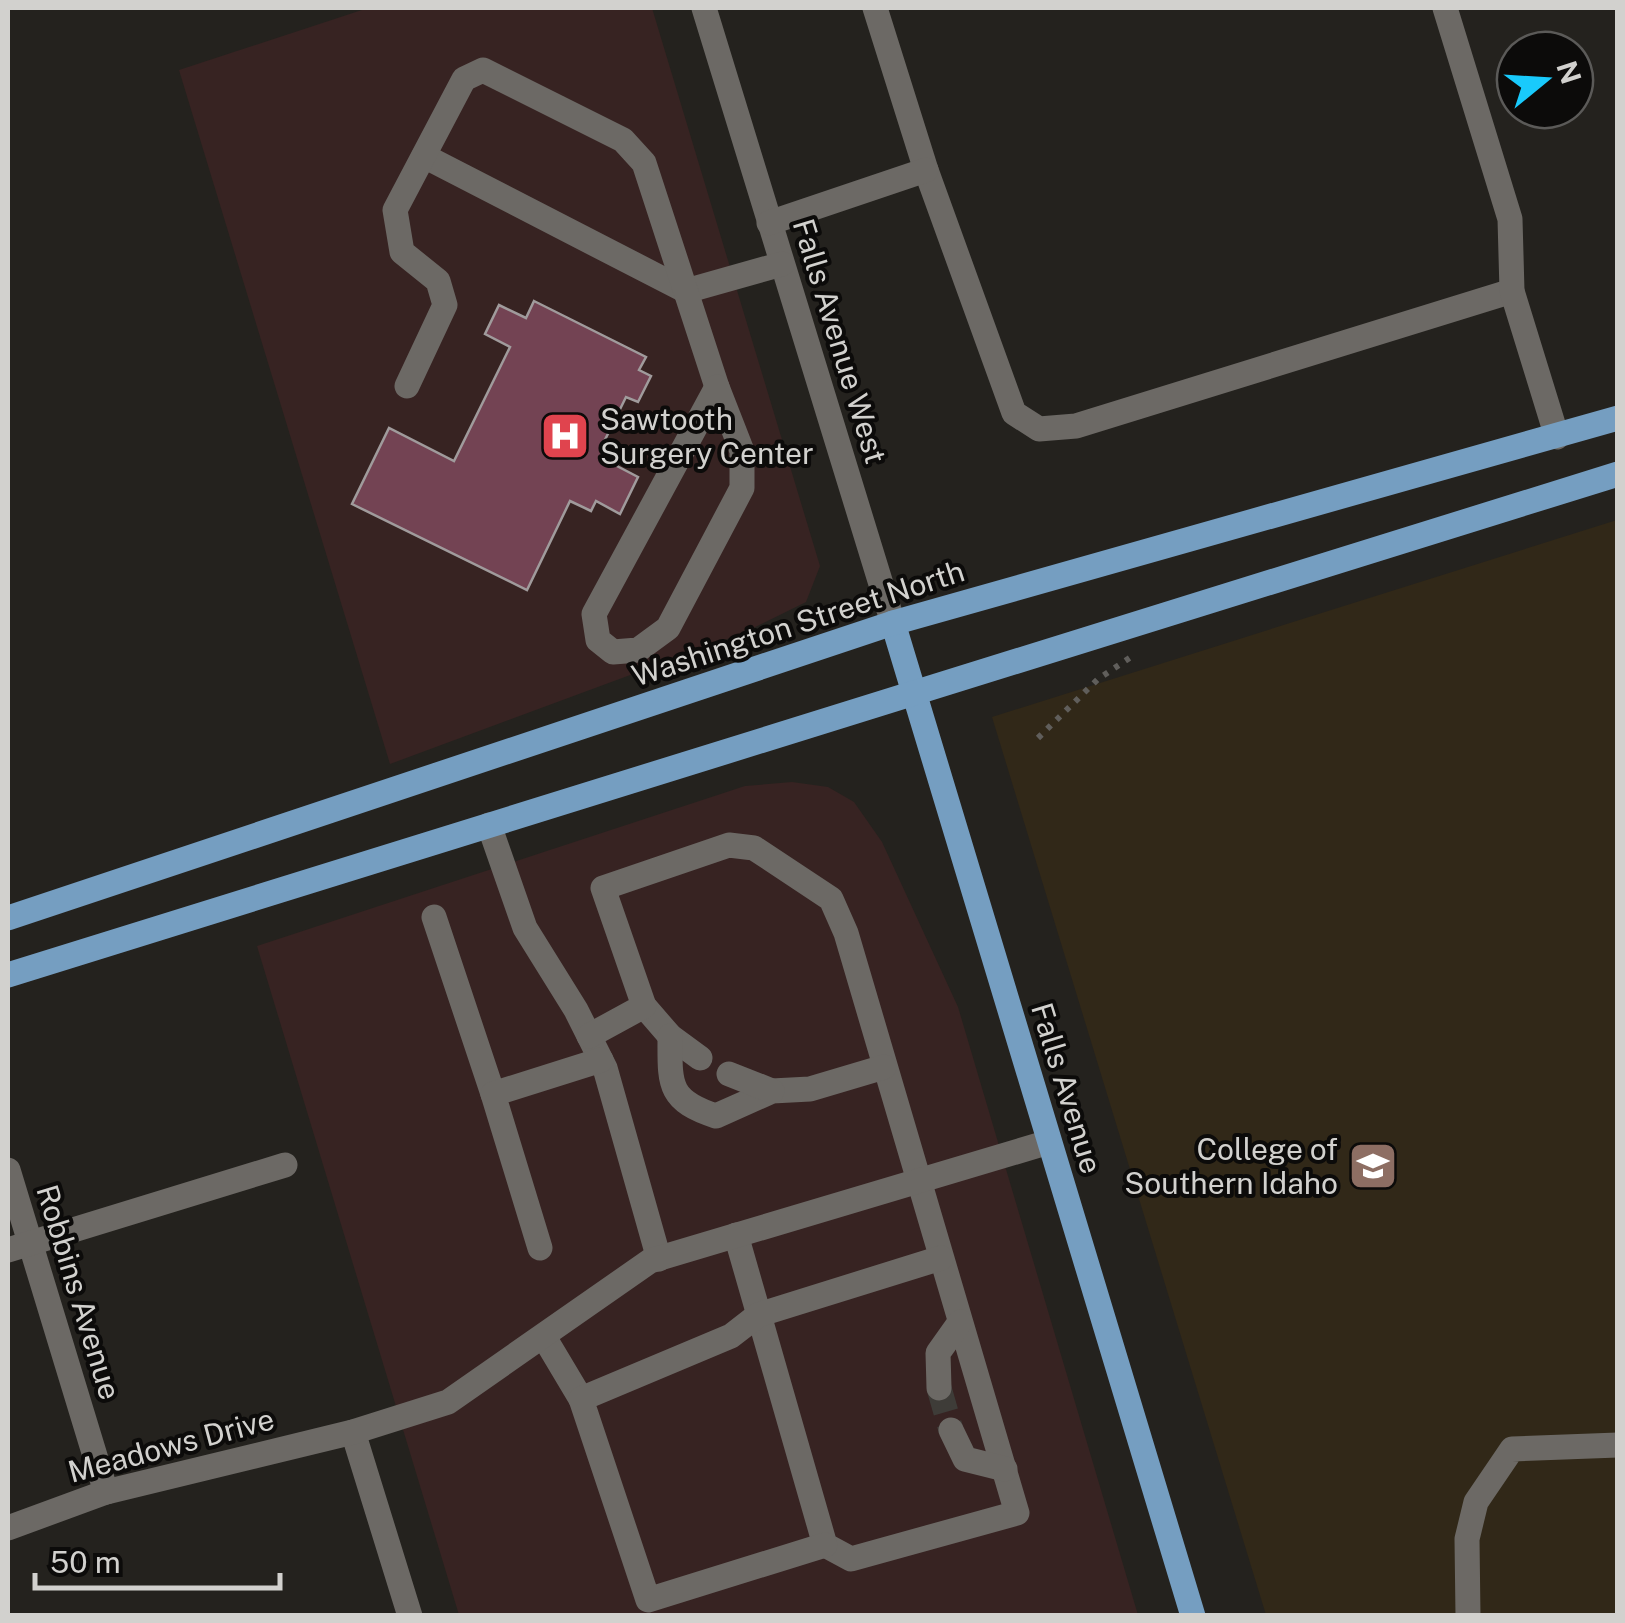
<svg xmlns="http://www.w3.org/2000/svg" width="1625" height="1623" font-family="'Public Sans',sans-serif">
	<rect width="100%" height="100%" fill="#24221e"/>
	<g fill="#372322">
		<polygon points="368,8 652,8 820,566 806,602 741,634 390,764 179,70"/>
		<polygon points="792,782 828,787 854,802 882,842 958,1007 1138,1615 459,1615 257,946 745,786"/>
	</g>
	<polygon fill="#312818" points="1617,520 1617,1615 1266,1615 992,717"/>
	<polygon fill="#734353" stroke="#a09b9c" stroke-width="2.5" points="534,301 646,357 639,370 651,376 638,402 626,397 601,448 621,458 617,466 638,477 620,514 596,501 591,511 570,501 527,590 352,504 389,428 454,461 510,347 485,334 499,305 526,318"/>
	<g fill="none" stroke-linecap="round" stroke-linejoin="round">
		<polyline stroke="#3e3c38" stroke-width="25" stroke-dasharray="25 12" stroke-linecap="butt" points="939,1388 951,1430"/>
		<polyline stroke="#605e5b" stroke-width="6" stroke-dasharray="5 8" stroke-linecap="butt" points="1038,738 1098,679 1131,657"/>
		<g stroke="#6c6965" stroke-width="25">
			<polyline points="704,8 893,623"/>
			<polyline points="875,8 926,170 1014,413 1039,429 1076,426 1512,291"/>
			<polyline points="1445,8 1510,219 1512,291 1557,437"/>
			<polyline points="424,156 686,291 782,264"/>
			<polyline points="769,223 926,170"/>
			<polyline points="407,386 445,305 438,281 402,252 395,210 464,79 483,70 623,140 644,163 717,387"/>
			<polygon points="717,387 742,451 742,488 668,628 638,650 613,652 598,640 594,614"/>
			<polyline points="489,825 525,928 576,1010 605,1068 659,1259"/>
			<polyline points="434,917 493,1094"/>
			<polyline points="644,1006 670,1036 700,1058"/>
			<polyline points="589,1036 644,1006 603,888 729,845 754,848 831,899 846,933 1017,1513 851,1559 825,1545 736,1235"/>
			<path d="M670 1036C670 1084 667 1100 716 1116L772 1091 810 1089 884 1067"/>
			<polyline points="729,1074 772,1091"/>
			<polyline points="8,1170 106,1492"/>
			<polyline points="540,1248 493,1094 601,1060"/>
			<polyline points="8,1250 285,1165"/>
			<polyline points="544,1337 581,1399"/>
			<polyline points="939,1388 938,1353 960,1322"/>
			<polyline points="951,1430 965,1459 1005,1469"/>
			<polyline points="353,1432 410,1616"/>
			<polyline points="8,1528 106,1492 353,1432 448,1402 650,1261 1049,1142"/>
			<polyline points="825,1545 648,1600 581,1399 731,1336 758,1315 941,1258"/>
			<polyline points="1468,1616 1467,1539 1476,1502 1512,1449 1618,1445"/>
		</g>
		<g stroke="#759ec1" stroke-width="25">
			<polyline points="893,623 1193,1616"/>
			<polyline points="8,918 893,623 1618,418"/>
			<polyline points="8,975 1618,474"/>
		</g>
	</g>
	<defs>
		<g id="hospital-square" transform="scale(2.5)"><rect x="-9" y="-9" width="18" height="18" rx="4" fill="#e0444e" stroke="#0c0b0a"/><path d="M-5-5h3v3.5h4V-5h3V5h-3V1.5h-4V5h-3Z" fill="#fff"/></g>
		<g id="university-square" transform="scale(2.5)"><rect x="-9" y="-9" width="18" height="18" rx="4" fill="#8d6e63" stroke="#0c0b0a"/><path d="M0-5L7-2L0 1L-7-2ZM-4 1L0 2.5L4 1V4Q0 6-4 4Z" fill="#fff"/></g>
	</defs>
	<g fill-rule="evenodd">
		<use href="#hospital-square" x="565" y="436"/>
		<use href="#university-square" x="1373" y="1166"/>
	</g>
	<g text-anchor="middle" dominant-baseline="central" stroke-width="8" stroke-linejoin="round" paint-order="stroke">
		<g font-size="30" fill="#d2d1ce" stroke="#0c0b0a">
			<text transform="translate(840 341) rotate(73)">Falls Avenue West</text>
			<text transform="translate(798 623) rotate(-18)">Washington Street North</text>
			<text transform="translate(1067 1088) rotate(73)">Falls Avenue</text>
			<text transform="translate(79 1292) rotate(73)">Robbins Avenue</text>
			<text transform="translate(171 1445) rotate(-15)">Meadows Drive</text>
		</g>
		<g font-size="30" fill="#d2d1ce" stroke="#0c0b0a" text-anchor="start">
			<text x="600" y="419">Sawtooth<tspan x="600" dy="34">Surgery Center</tspan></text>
			<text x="1338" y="1149" text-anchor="end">College of<tspan x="1338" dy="34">Southern Idaho</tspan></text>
		</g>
	</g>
	<rect width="1625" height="1623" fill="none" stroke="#d2d1ce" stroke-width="20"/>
	<g transform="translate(1545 80) rotate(72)"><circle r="48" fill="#0c0b0a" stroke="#5b5a58" stroke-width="2.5"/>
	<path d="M0-8L18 38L0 25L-18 38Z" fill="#19cafc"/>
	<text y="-15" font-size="28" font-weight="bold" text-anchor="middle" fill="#d2d1ce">N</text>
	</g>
	<path d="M35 1573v15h245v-15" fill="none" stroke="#d2d1ce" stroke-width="5"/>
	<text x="50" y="1573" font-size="30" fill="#d2d1ce" stroke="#0c0b0a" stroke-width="8" paint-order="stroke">50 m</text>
</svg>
